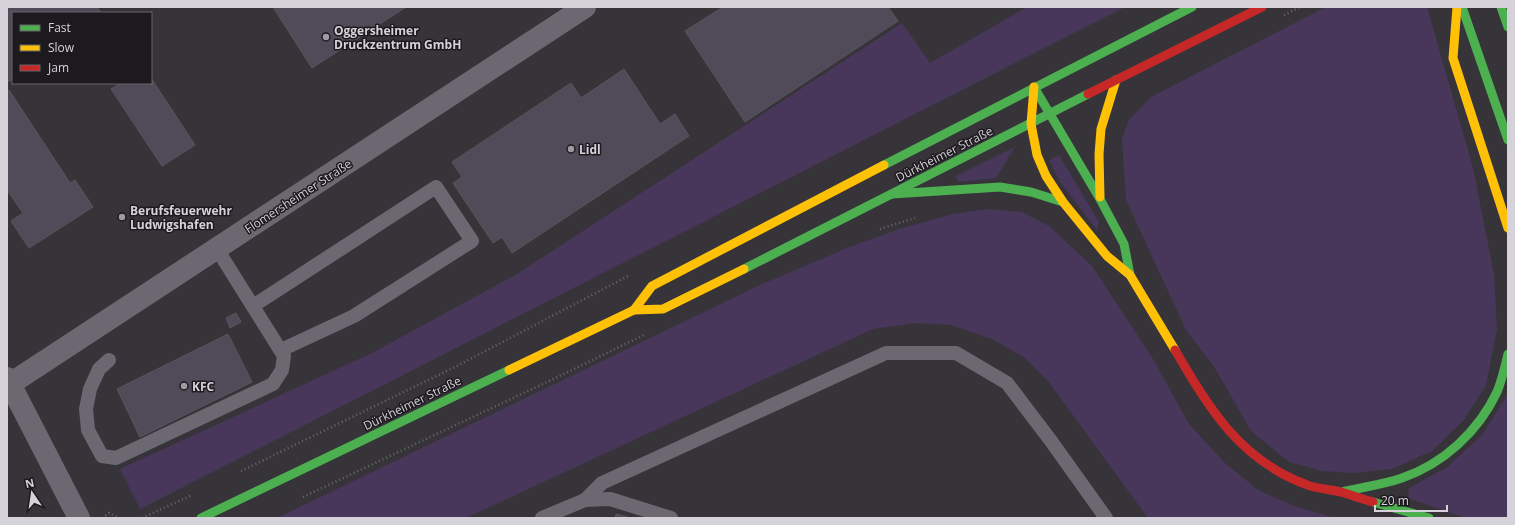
<svg xmlns="http://www.w3.org/2000/svg" width="1515" height="525" font-family="'Open Sans',sans-serif">
	<rect width="100%" height="100%" fill="#363439"/>
	<g fill="#48375b">
		<polygon points="1027,7 1125,7 140,509 120,469 372,353 517,274 902,23 930,63"/>
		<polygon points="1326,7 1427,7 1473,168 1494,274 1497,329 1486,386 1463,421 1432,451 1392,469 1353,473 1322,471 1289,462 1251,431 1215,368 1186,330 1126,200 1122,138 1129,120 1151,97"/>
		<polygon points="1015,147 996,178 958,182 956,176"/>
		<polygon points="1059,155 1099,222 1097,230 1060,182 1049,160"/>
		<polygon points="987,209 1022,212 1049,226 1092,266 1153,359 1189,424 1225,463 1258,490 1294,506 1335,518 1148,518 1048,381 1025,358 992,339 951,325 915,323 873,329 466,518 277,518 760,285 847,248 899,229 953,214"/>
		<polygon points="1508,393 1508,518 1465,518 1408,498 1409,488 1446,468 1483,434"/>
	</g>
	<g fill="#514a59" stroke="#59565b">
		<polygon points="7,7 97,7 101,13 13,13 13,79 7,82"/>
		<polygon points="273,7 406,7 312,68"/>
		<polygon points="723,7 888,7 898,21 745,122 685,31"/>
		<polygon points="624,69 660,124 675,114 689,136 512,253 502,237 493,243 453,183 462,177 452,162 571,83 581,98"/>
		<polygon points="151,78 195,145 162,166 111,89 121,83 151,83"/>
		<polygon points="9,90 70,183 75,180 93,207 29,248 11,221 23,213 7,190 7,91"/>
		<polygon points="236,313 241,322 230,328 226,318"/>
		<polygon points="228,334 252,382 140,437 117,389"/>
		<polygon points="616,514 631,518 615,518"/>
	</g>
	<g fill="none" stroke-linecap="round" stroke-linejoin="round">
		<g stroke="#6b676f" stroke-width="2.5" stroke-dasharray="1 3" stroke-linecap="butt">
			<polyline points="1284,15 1300,7"/>
			<polyline points="880,229 915,218"/>
			<polyline points="241,471 455,367 630,275"/>
			<polyline points="303,497 547,382 646,334"/>
			<polyline points="102,518 109,513 119,518"/>
			<polyline points="142,518 192,495"/>
		</g>
		<g stroke="#6c6872" stroke-width="14">
			<polyline points="253,306 436,187 472,241 354,316 281,350"/>
			<polyline points="109,360 99,369 90,389 86,409 88,430 102,456 116,458 273,384 282,370 284,356 217,249"/>
			<polyline points="585,500 602,483 886,353 956,353 1007,383 1051,441 1106,518"/>
			<polyline points="542,518 585,500 610,499 671,518"/>
		</g>
		<g stroke="#6c6872" stroke-width="22">
			<polyline points="7,378 79,518"/>
			<polyline points="10,384 585,7"/>
		</g>
		<g stroke="#4caf50" stroke-width="9">
			<polyline points="1462,7 1508,140"/>
			<polyline points="1501,7 1508,27"/>
			<polyline points="1034,87 1100,199 1124,244 1130,275"/>
			<polyline points="884,165 1192,7"/>
			<polyline points="892,194 1000,187 1031,192 1063,202"/>
			<polyline points="744,269 1088,94"/>
			<path d="M1342 492C1362 487 1382 485 1402 478 1443 464 1478 432 1497 392 1502 380 1505 367 1508 354"/>
			<polyline points="1373,502 1429,518"/>
			<polyline points="201,518 509,370"/>
		</g>
		<g stroke="#ffc107" stroke-width="9">
			<polyline points="1457,7 1453,58 1508,228"/>
			<polyline points="1034,87 1031,124 1037,155 1046,176 1063,202 1107,256 1130,275 1175,350"/>
			<polyline points="1100,197 1099,154 1101,129 1116,80"/>
			<polyline points="634,310 652,286 884,165"/>
			<polyline points="509,370 634,310 663,309 744,269"/>
		</g>
		<g stroke="#c62828" stroke-width="9">
			<polyline points="1088,94 1262,7"/>
			<path d="M1175 350C1209 408 1239 459 1305 484 1316 489 1329 489 1341 492 1351 495 1362 499 1373 502"/>
		</g>
	</g>
	<g fill="#9d9ba1" stroke="#1c1a1f" stroke-width="1.5">
		<circle cx="326" cy="37" r="4"/>
		<circle cx="571" cy="149" r="4"/>
		<circle cx="122" cy="217" r="4"/>
		<circle cx="184" cy="386" r="4"/>
	</g>
	<g text-anchor="middle" dominant-baseline="central" stroke-width="3" stroke-linejoin="round" paint-order="stroke">
		<g font-size="12" font-weight="bold" fill="#d5d2d9" stroke="#1c1a1f" text-anchor="start">
			<text x="334" y="30">Oggersheimer<tspan x="334" dy="14">Druckzentrum GmbH</tspan></text>
			<text x="579" y="149">Lidl</text>
			<text x="130" y="210">Berufsfeuerwehr<tspan x="130" dy="14">Ludwigshafen</tspan></text>
			<text x="192" y="386">KFC</text>
		</g>
		<g font-size="12" fill="#d5d2d9" stroke="#1c1a1f">
			<text transform="translate(944 154) rotate(-27)">Dürkheimer Straße</text>
			<text transform="translate(298 196) rotate(-33)">Flomersheimer Straße</text>
			<text transform="translate(412 403) rotate(-26)">Dürkheimer Straße</text>
		</g>
	</g>
	<rect width="1515" height="525" fill="none" stroke="#d5d2d9" stroke-width="16"/>
	<rect x="12" y="12" width="140" height="72" fill="#1c1a1f" stroke="#666469"/>
	<rect x="20" y="25" width="20" height="6" fill="#4caf50" stroke="#666469"/>
	<text x="48" y="32" font-size="12" fill="#d5d2d9">Fast</text>
	<rect x="20" y="45" width="20" height="6" fill="#ffc107" stroke="#666469"/>
	<text x="48" y="52" font-size="12" fill="#d5d2d9">Slow</text>
	<rect x="20" y="65" width="20" height="6" fill="#c62828" stroke="#666469"/>
	<text x="48" y="72" font-size="12" fill="#d5d2d9">Jam</text>
	<g transform="translate(32 493) rotate(347)" stroke="#1c1a1f" stroke-width="3" paint-order="stroke">
	<path d="M0-3L7 15L0 10L-7 15Z" fill="#d5d2d9"/>
	<text y="-6" font-size="11" font-weight="bold" text-anchor="middle" fill="#d5d2d9">N</text>
	</g>
	<path d="M1375 505v6h72v-6" fill="none" stroke="#d5d2d9" stroke-width="2"/>
	<text x="1381" y="505" font-size="12" fill="#d5d2d9" stroke="#1c1a1f" stroke-width="3" paint-order="stroke">20 m</text>
</svg>
